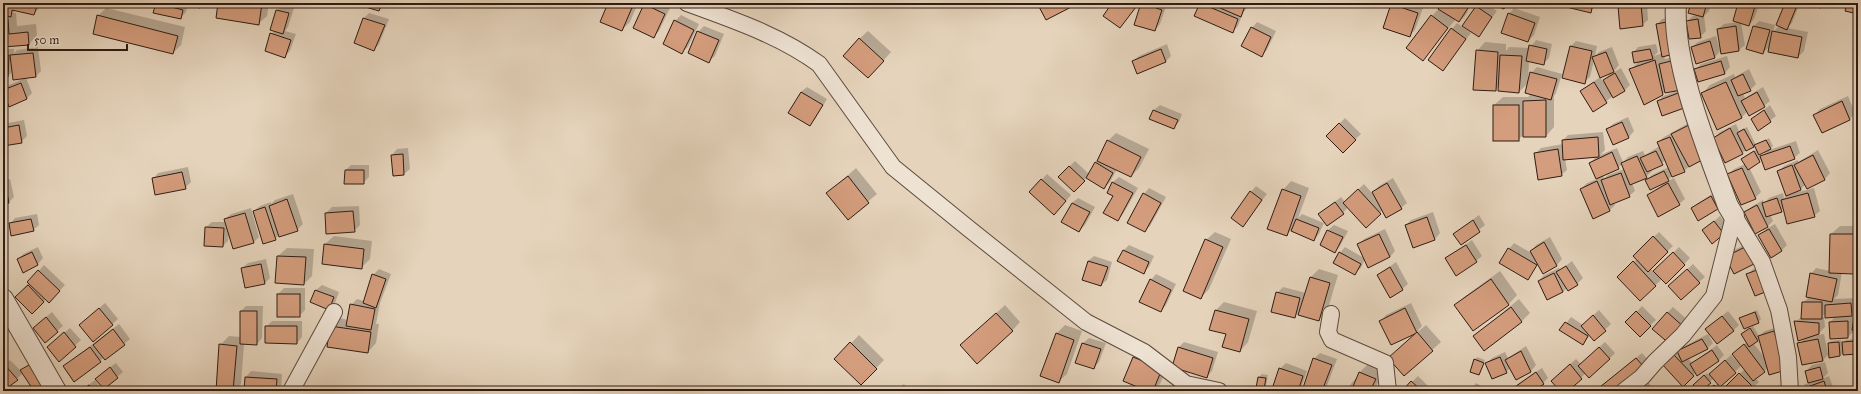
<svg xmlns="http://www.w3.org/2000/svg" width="1861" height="394" font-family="'IM FELL Great Primer',serif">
	<rect width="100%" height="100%" fill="#e5d3bb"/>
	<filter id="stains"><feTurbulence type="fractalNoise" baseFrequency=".005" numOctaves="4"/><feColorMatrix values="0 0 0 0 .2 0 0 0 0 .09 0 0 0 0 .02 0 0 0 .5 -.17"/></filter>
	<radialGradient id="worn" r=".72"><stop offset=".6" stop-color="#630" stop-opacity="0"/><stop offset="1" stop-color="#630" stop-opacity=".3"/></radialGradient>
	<g fill="#0003" fill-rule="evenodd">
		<polygon points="3,3 43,3 34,14 16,10 13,13 16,13 17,26 36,24 37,35 29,44 3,46"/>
		<polygon points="157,3 204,3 200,7 188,4 186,12 180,18 155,12"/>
		<polygon points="219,3 269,3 267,16 258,24"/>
		<polygon points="360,3 386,3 379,10"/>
		<polygon points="609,3 638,3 630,22 622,30"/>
		<polygon points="647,3 659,3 670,8 659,31 653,37 645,5"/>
		<polygon points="1113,3 1139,3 1120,27"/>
		<polygon points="1143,3 1167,4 1160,24 1155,30"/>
		<polygon points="1201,3 1218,3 1223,5 1224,3 1251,3 1243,13 1238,26 1232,32"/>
		<polygon points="1394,3 1409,3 1423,8 1415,30 1409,36 1392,5"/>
		<polygon points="1444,3 1472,3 1465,16 1459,21 1456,19 1422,60 1432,16"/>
		<polygon points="1480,3 1485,3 1497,11 1478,36 1477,7"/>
		<polygon points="1560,3 1597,3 1591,11"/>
		<polygon points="1622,3 1647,3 1648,20 1642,25 1619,7"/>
		<polygon points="1692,3 1711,3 1709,11 1704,16 1706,31 1700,37 1687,21 1693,16 1698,15"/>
		<polygon points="1739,3 1760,3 1754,19 1749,25 1741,23 1745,45 1739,50 1722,53 1718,29 1724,24 1738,22"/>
		<polygon points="1787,3 1800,3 1792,23 1787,28 1808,32 1804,51 1798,57 1770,46 1763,53 1754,26 1759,21 1775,25 1773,32 1779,26"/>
		<polygon points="283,5 294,8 288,27 285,31 296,34 290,51 284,57 271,34 275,31 277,10"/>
		<polygon points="106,8 185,27 181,45 173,53 98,16"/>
		<polygon points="1514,8 1540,17 1534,35 1528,41 1509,14"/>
		<polygon points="369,13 389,19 379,44 374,50 363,19"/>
		<polygon points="681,15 699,24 688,47 682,52 675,21"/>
		<polygon points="1672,17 1664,55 1665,59 1680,55 1692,100 1658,102 1663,96 1677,91 1665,92 1644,104 1631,70 1640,60 1633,53 1638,47 1656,44 1658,52 1654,56 1663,53 1657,25 1662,19"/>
		<polygon points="1257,22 1276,31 1267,50 1262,55 1252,28"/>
		<polygon points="1457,23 1471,33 1443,70 1452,29"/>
		<polygon points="704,26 724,34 715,56 709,61 698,32"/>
		<polygon points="868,31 891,52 876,69 859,39"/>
		<polygon points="1716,36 1720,51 1715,57 1692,47 1698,42"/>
		<polygon points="1536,40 1552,44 1549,58 1543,64 1529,61 1528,83 1519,92 1499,86 1495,90 1477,51 1485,42 1506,44 1506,51 1509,47 1530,48"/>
		<polygon points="1576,41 1597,46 1595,56 1599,52 1612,47 1619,65 1614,71 1594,60 1590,77 1584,82 1571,46"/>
		<polygon points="1167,44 1171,56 1166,61 1137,73 1133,61 1139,56"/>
		<polygon points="38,47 41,71 35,77 26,78 32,93 27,98 9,105 3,91 9,85 25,78 13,71 8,76 3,76 3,49 14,49 14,53 17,50"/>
		<polygon points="1727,56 1730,67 1725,73 1695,70 1701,64"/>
		<polygon points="1537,67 1562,74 1556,93 1554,96 1554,127 1546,136 1524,134 1518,140 1494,105 1503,97 1528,97 1531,94 1531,73"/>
		<polygon points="1621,68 1630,85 1625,90 1613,97 1613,96 1593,111 1581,91 1600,77 1603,82 1609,75"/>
		<polygon points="1749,69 1756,84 1750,90 1743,93 1745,98 1763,87 1770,101 1764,106 1748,111 1742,117 1702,94 1710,85 1734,74 1735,77"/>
		<polygon points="807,87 827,99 815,119 810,125 801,92"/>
		<polygon points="1848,96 1855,113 1850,119 1822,132 1815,115 1820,109"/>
		<polygon points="1160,105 1182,114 1179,122 1173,128 1151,118 1154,110"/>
		<polygon points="1770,105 1776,116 1759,129 1752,119"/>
		<polygon points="1628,117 1634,131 1629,137 1614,144 1607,130 1613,124"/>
		<polygon points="1345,118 1361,134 1343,151 1327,136"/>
		<polygon points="24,120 27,136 21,142 3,145 3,124"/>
		<path d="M1694 120 1690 166 1684 171 1673 175 1665 183 1674 178 1685 199 1679 204 1648 195 1662 185 1661 183 1647 181 1652 175 1669 167 1666 160 1651 169 1652 171 1646 177 1632 183 1635 191 1629 196 1614 202 1615 205 1610 210 1594 218 1581 189 1587 183 1597 179 1590 163 1597 156 1565 158 1567 170 1561 175 1535 154 1541 148 1563 144V140L1568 135 1603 132 1605 150 1600 155 1617 148 1623 162 1628 157 1643 151 1645 155 1660 146 1658 142 1664 137ZM1622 164 1624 169 1608 175 1604 179 1603 175 1618 168Z"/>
		<path d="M1736 124 1739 131 1747 127 1756 145 1769 138 1773 146 1769 150 1796 141 1800 153 1794 158 1762 159 1749 167 1761 192 1755 198 1728 175 1734 169 1745 164 1742 159 1757 149 1755 145 1742 153 1714 138 1720 132ZM1767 151 1761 157 1759 154Z"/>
		<polygon points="1116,133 1149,149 1139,168 1131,176 1117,169 1110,182 1104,188 1087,177 1074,191 1059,177 1075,161 1089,174 1108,141"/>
		<polygon points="408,148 410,169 404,174 393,175 392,155 397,149"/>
		<polygon points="1818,150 1830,173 1825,179 1807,188 1806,184 1798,192 1814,188 1820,211 1814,216 1784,208 1781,211 1770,214 1773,221 1767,227 1745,212 1751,207 1763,200 1764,203 1769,198 1783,193 1784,198 1787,195 1778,172 1784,166 1798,160 1798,162"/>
		<polygon points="351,165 369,165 369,177 363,183 346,170"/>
		<polygon points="188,167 191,182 185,188 153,179 158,173"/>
		<polygon points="856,168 877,194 848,218 828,193"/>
		<polygon points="1047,174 1071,195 1060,208 1030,192"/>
		<polygon points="1119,177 1138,188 1123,214 1118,220 1114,196 1108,192 1113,182"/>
		<polygon points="1393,178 1407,203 1401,208 1383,210 1366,226 1348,207 1343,213 1319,214 1341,197 1345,202 1364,184 1372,193 1379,186"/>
		<polygon points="10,179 14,197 9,202 3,204 3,180"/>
		<polygon points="1291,181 1309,188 1298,218 1302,214 1324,223 1319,234 1314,240 1291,230 1286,235 1283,190"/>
		<polygon points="1256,186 1267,194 1243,225 1251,192"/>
		<polygon points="1149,188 1166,197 1150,226 1145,231 1144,194"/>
		<polygon points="1717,191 1723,203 1718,208 1699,220 1692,208 1698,203"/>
		<polygon points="293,194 303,224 297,230 279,235 275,239 254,211 260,206 271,202 271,204 275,200"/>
		<polygon points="1078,198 1095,207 1085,225 1079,231 1072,203"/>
		<polygon points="359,206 360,225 354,231 326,213 332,207"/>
		<polygon points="251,208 259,237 254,242 229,232 228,241 223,246 206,227 212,222 226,222 225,219 231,214"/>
		<polygon points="3,211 5,220 3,222"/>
		<polygon points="1433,212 1440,233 1435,239 1414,246 1406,225 1411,220"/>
		<polygon points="37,214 39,225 33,230 10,224 15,218"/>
		<polygon points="1479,215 1485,225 1461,244 1454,234"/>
		<polygon points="1720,216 1729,228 1724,233 1703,231"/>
		<polygon points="1775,224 1787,245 1782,250 1759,236 1766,229"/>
		<polygon points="1334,225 1348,231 1340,246 1335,251 1321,244 1328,230"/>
		<polygon points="1840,226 1858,226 1858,269 1854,273 1842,272 1838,295 1834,299 1856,298 1857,310 1850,316 1853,316 1853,325 1858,316 1858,330 1853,329 1853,332 1848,337 1831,338 1830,322 1836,316 1826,313 1822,317 1824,317 1825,327 1817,335 1824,334 1828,353 1830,353 1829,343 1831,341 1841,340 1842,344 1846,340 1858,338 1858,352 1856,353 1844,351 1840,356 1830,353 1823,360 1803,364 1799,344 1805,338 1795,322 1803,316 1803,303 1809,297 1811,274 1816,268 1830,271 1831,234"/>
		<polygon points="1385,229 1395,251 1390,257 1365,259 1361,268 1355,273 1340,253 1345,247 1364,258 1358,245 1364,239"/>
		<polygon points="1215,232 1231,239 1209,289 1201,298 1206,240"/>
		<polygon points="1659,232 1673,246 1650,268 1654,272 1679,247 1690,258 1666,283 1662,279 1640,300 1624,271 1637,259 1634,256"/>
		<polygon points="334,236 372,241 370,259 361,268 325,244"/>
		<polygon points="1550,237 1562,259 1557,265 1543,273 1538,264 1528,278 1509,249 1514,243 1533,254 1531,251 1536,245"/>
		<polygon points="1472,240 1482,256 1476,261 1446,258"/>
		<polygon points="1753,241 1735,273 1732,251"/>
		<polygon points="1129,245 1154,256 1149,267 1143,273 1124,250"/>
		<polygon points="38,247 43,258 38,264 24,271 18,260 23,254"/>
		<polygon points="287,248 314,249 312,276 304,284 278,256"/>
		<polygon points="1094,256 1112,262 1107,280 1101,285 1088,261"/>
		<polygon points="266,259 270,278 265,283 242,268 248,263"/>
		<polygon points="1572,261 1583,278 1577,284 1567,288 1563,292 1539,281 1544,275 1559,268 1560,270"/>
		<polygon points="1396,262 1408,284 1402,289 1378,275"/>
		<polygon points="1693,264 1705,277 1699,282 1675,280"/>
		<polygon points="1765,264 1773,285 1748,275 1753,269"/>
		<polygon points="44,265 65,285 49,302 46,299 32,313 16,297"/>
		<polygon points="379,269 391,274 380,303 376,324 379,324 376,343 368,352 331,327 340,318 348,320 351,305 357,299 364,301 373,275"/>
		<polygon points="1319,269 1338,275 1327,312 1318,320 1301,310 1294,317 1277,293 1283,287 1306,293 1311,277"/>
		<polygon points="1500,271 1517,295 1509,304 1473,330 1456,306 1464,297"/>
		<polygon points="1156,274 1176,284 1166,305 1161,311 1151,280"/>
		<polygon points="322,285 339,292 335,303 329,309 312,302 316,290"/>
		<polygon points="284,288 305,288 305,310 299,316 278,294"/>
		<polygon points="1519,299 1530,313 1522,321 1474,336"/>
		<polygon points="1224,302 1257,311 1248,342 1240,351 1227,333 1211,329 1216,310"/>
		<polygon points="105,303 118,319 93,341 86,320"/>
		<polygon points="1411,303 1422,326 1418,330 1419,331 1426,325 1441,342 1404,375 1398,349 1419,331 1391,344 1381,321 1386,315"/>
		<polygon points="1005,305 1020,322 1012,331 970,337"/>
		<polygon points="246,306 263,306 262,338 257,344 244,344 241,384 234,391 217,391 220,345 229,336 241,337 241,311"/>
		<polygon points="1642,306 1656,320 1640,335 1627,322"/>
		<polygon points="1673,307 1690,322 1671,344 1667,313"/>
		<polygon points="1599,310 1611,324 1594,340 1590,335 1583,344 1561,330 1571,317 1583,325"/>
		<polygon points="1757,310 1761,319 1758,322 1741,318"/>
		<polygon points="1728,311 1739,325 1733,331 1706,329"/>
		<polygon points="52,312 63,326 45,341 40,322"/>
		<polygon points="3,314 12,326 3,335"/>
		<polygon points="272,321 302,321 302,337 297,343 266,327"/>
		<polygon points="119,324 130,339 106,359 104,357 100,361 64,366"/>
		<polygon points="1065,325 1082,331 1067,374 1058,382 1056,334"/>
		<path d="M1753 326 1759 336 1765 331 1780 326 1768 368 1755 378 1759 382 1750 391H1724L1723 390 1745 369 1733 354 1747 342 1742 334ZM1760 338 1766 359 1753 343Z"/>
		<polygon points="70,328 81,340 59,360 53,342"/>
		<polygon points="1708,334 1713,343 1707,349 1688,358 1692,363 1717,345 1724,355 1718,361 1696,372 1683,385 1663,364 1679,349"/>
		<polygon points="859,335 884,360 861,384 836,359"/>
		<polygon points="1089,338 1106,343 1099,362 1094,368 1077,362 1083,343"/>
		<polygon points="1184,342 1218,352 1212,371 1206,377 1179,347"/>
		<polygon points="1605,342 1615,353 1609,359 1586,373 1566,391 1561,391 1558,375 1576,359 1581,364"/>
		<polygon points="1526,346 1536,365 1531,371 1516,379 1510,368 1506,372 1486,364 1492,358 1505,352 1508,358"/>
		<polygon points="1142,349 1170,361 1160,384 1153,391 1149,391 1134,358"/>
		<polygon points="1320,353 1337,359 1325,391 1303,391 1314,359"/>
		<polygon points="1642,353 1649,361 1613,391 1595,391"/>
		<polygon points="1731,355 1741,366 1719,386 1723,391 1709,391 1718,383 1714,378 1699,391 1694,385 1707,373 1709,375"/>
		<polygon points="1477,357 1485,360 1479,374 1475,360"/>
		<polygon points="10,360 21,371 34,360 52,387 35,391 23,373 3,391 3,366"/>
		<polygon points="1825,362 1828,373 1822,379 1829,376 1833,387 1829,391 1800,391 1805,384 1809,383 1806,371 1812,365"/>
		<polygon points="116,363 123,372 104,388 102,373"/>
		<polygon points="1286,363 1307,371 1300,391 1281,391 1280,369"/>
		<polygon points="1368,364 1383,370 1375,390 1377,391 1345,391 1355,379 1357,380 1360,372"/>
		<polygon points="1542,368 1548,378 1543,383 1532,391 1515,391 1514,389 1519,383"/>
		<polygon points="251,371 282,374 281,391 245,391 246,377"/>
		<polygon points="1262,374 1268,375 1266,386 1263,388 1257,387 1259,377"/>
		<polygon points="1418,376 1428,386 1423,391 1403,391"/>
		<polygon points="95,380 103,391 81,391 83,389"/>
		<polygon points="1648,382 1655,391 1636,391"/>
		<polygon points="1476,383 1487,389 1486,391 1470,391"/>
		<polygon points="904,384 909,391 895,391"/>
		<polygon points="1779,385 1785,391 1773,391"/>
		<polygon points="1684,388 1687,391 1681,391"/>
	</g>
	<g fill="#d49d7d" stroke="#2f1c13">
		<polygon points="3,3 38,3 34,15 12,10 11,17 3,15"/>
		<polygon points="116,3 131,3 130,7"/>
		<polygon points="156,3 183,10 181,19 153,13"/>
		<polygon points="181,3 201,3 200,8"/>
		<polygon points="218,3 262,3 259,25 216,18"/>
		<polygon points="359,3 382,3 379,11 359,5"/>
		<polygon points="591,3 600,3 599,6"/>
		<polygon points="608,3 634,3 622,31 600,22"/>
		<polygon points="1037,3 1079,3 1046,20"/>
		<polygon points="1112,3 1139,3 1120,28 1103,16"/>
		<polygon points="1141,3 1147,6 1148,3 1158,3 1156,8 1162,10 1155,31 1134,25"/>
		<polygon points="1200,3 1238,19 1233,33 1194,16"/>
		<polygon points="1223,3 1246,3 1241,17 1220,8"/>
		<polygon points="1305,3 1317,3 1315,7"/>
		<polygon points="1442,3 1471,3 1459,22 1438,9"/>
		<polygon points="1489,3 1506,3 1504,9"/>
		<polygon points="1559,3 1593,3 1591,13 1558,5"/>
		<polygon points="1691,3 1707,3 1703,17 1688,13"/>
		<polygon points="1738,3 1756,3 1749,26 1733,21"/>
		<polygon points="1785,3 1798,3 1787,30 1776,25"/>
		<polygon points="1802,3 1822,3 1821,8"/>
		<polygon points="1847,3 1858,3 1858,14 1845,11"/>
		<polygon points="644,4 665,14 654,38 633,28"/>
		<polygon points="1391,4 1418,13 1410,37 1383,28"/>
		<polygon points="1641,4 1643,26 1620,29 1618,6"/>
		<polygon points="1476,6 1492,17 1479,37 1462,26"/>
		<polygon points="276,10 289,13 283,34 270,30"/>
		<polygon points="1508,13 1535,23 1528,42 1501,33"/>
		<polygon points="97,15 178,36 173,54 93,34"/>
		<polygon points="1431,15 1448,28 1423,61 1406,48"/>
		<polygon points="363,18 385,25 374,51 354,43"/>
		<polygon points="1698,19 1701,38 1689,39 1686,21"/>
		<polygon points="8,20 9,34 28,32 29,45 3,47 3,21"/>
		<polygon points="674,20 694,30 682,54 663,44"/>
		<polygon points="1667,22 1674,54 1662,57 1656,24"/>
		<polygon points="1736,26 1739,51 1721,54 1717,29"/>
		<polygon points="1753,26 1770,30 1763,54 1746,49"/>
		<polygon points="1251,27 1271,37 1262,57 1241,46"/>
		<polygon points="1451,28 1466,39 1443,71 1428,60"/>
		<polygon points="697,31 719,40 709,63 688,53"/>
		<polygon points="1772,31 1802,37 1798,58 1768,52"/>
		<polygon points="270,33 291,40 285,58 265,51"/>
		<polygon points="859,38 884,61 868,78 843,56"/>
		<polygon points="1710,41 1715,58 1696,64 1691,47"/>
		<polygon points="1529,45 1547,49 1544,65 1526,61"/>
		<polygon points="1570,46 1592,51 1585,84 1562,78"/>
		<polygon points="1161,49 1166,62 1137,74 1132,61"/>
		<polygon points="1650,49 1653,59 1634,63 1632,52"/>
		<polygon points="1476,50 1498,52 1496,91 1473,90"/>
		<polygon points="1606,52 1614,72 1600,78 1592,57"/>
		<polygon points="33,53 36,77 13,80 10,55"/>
		<polygon points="3,55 9,55 8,77 3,77"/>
		<polygon points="1500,55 1522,56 1519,93 1498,91"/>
		<polygon points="1655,60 1663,95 1644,105 1629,69"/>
		<polygon points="1675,60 1681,90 1665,93 1659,64"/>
		<polygon points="1721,61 1725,74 1698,82 1694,69"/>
		<polygon points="1530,72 1557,79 1551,100 1525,93"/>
		<polygon points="1615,73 1625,91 1613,98 1603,80"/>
		<polygon points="1743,74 1751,91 1738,96 1731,80"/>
		<polygon points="1594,82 1607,103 1593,112 1580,91"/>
		<polygon points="1726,82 1742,118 1717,130 1701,93"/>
		<polygon points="21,83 27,99 9,107 3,90"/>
		<polygon points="801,92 823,105 810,126 788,113"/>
		<polygon points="1681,92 1687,107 1662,116 1657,101"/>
		<polygon points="1757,92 1765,107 1749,116 1741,101"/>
		<polygon points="1546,100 1546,137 1523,137 1523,101"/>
		<polygon points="1842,101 1850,120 1822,133 1813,115"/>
		<rect x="1493" y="105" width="26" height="36"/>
		<polygon points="1153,110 1178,120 1174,129 1149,119"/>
		<polygon points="1764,110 1771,122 1758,131 1751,119"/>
		<polygon points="1622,122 1629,138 1613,145 1606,129"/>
		<polygon points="1339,123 1356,140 1343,153 1326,136"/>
		<polygon points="19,125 22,143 3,146 3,128"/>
		<polygon points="1689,125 1706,158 1689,167 1671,134"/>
		<polygon points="1730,128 1743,154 1725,163 1713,138"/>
		<polygon points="1744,129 1754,147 1746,151 1737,133"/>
		<polygon points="1598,137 1599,157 1563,160 1562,140"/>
		<polygon points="1670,137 1685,172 1672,177 1657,142"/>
		<polygon points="1107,140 1141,157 1131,177 1097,161"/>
		<polygon points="1766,140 1771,149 1759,155 1754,145"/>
		<polygon points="1790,146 1795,159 1765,170 1760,156"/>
		<polygon points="1558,149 1562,176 1538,180 1534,153"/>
		<polygon points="1656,151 1663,165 1647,172 1640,158"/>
		<polygon points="1754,151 1760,162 1748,170 1741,159"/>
		<polygon points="1612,152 1619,169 1596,179 1589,163"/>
		<polygon points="403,154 404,175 393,176 391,155"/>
		<polygon points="1813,155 1825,180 1807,189 1794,165"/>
		<polygon points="1637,156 1647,178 1630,185 1621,163"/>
		<polygon points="1095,162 1113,173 1104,189 1086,178"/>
		<polygon points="1792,165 1801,190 1786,196 1777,171"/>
		<polygon points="1069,166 1085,181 1074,192 1058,177"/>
		<polygon points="1742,168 1756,199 1741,205 1727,174"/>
		<polygon points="345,170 364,170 364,184 344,184"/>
		<polygon points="1664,171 1669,181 1650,190 1645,180"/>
		<polygon points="182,172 186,189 155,195 152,178"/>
		<polygon points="1621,173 1630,197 1610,205 1601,180"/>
		<polygon points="848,176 869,203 848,220 826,193"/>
		<polygon points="1041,179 1066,201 1054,215 1029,192"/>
		<polygon points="1597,181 1610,211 1593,219 1580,189"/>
		<polygon points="1112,182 1133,193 1118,221 1103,213 1113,196 1107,193"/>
		<polygon points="1387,183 1402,209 1386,218 1372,192"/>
		<polygon points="1668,183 1680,205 1658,217 1647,195"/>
		<polygon points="3,184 5,184 9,203 3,205"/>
		<polygon points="1282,189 1301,196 1287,236 1267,229"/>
		<polygon points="1358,189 1381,214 1366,228 1343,203"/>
		<polygon points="1250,191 1262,200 1243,227 1231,218"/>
		<polygon points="1143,193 1161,203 1145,232 1127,223"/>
		<polygon points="1808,193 1815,217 1787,224 1781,200"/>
		<polygon points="1711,196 1718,209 1698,221 1691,208"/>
		<polygon points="1777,198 1782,212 1766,217 1762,203"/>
		<polygon points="287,199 298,231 279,237 269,206"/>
		<polygon points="1335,202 1344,214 1327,226 1318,214"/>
		<polygon points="1072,203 1090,212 1079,232 1061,222"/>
		<polygon points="1757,205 1768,227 1755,234 1744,212"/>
		<polygon points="265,207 276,240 263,244 253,211"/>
		<polygon points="353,211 355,232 326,234 325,213"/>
		<polygon points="245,213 254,243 233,249 224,219"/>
		<polygon points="1427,217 1435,240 1413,248 1405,225"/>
		<polygon points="31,219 34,231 11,236 9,223"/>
		<polygon points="1296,219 1319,228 1314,241 1291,231"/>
		<polygon points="1473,220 1480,232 1461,245 1453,234"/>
		<polygon points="1714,221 1724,234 1712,244 1702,230"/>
		<polygon points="205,227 224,228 223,247 204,246"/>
		<polygon points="1769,229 1782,251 1771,258 1758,235"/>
		<polygon points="1327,230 1343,237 1335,253 1320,245"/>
		<polygon points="1379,234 1390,257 1368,268 1357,244"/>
		<polygon points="1830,234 1855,234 1854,274 1829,273"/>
		<polygon points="1653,236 1668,252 1648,272 1633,256"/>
		<polygon points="1205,239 1223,247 1201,299 1183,291"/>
		<polygon points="1544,242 1557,266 1543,274 1530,251"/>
		<polygon points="324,244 364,249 362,269 322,264"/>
		<polygon points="1466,245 1477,262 1456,276 1445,258"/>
		<polygon points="1747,246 1756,263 1734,274 1725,257"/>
		<polygon points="1508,248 1537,265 1528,280 1499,263"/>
		<polygon points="1123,250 1149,262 1144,274 1117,261"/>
		<polygon points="32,252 38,265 23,273 17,259"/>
		<polygon points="1339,252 1361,264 1355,275 1333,263"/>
		<polygon points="1673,252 1685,265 1666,284 1653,271"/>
		<polygon points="277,256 306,257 304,285 275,283"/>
		<polygon points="1088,261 1108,267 1101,286 1082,280"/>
		<polygon points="1633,261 1656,286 1640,301 1617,277"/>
		<polygon points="261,264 265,284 245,288 241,268"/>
		<polygon points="1566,266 1578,285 1568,291 1556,272"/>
		<polygon points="1390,267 1403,290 1390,298 1377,275"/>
		<polygon points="1687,269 1700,283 1681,300 1668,286"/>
		<polygon points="1760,269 1768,291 1755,296 1746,274"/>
		<polygon points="38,270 60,291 49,303 27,282"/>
		<polygon points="1554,273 1563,292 1547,300 1538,281"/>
		<polygon points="1810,273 1837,279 1832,302 1806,297"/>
		<polygon points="372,274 386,279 376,308 363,303"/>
		<polygon points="1310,277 1330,283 1319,321 1298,315"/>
		<polygon points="1150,279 1171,290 1161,312 1139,302"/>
		<polygon points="1491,279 1509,305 1473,331 1454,305"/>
		<polygon points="28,285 44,302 32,314 15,297"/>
		<polygon points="315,290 334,297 329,310 310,302"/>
		<polygon points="1276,292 1300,298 1295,318 1271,312"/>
		<rect x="277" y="294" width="23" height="23"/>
		<polygon points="1802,302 1822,302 1822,319 1801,319"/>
		<polygon points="1851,303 1852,316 1825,318 1825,305"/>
		<polygon points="350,304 375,309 371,330 346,326"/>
		<polygon points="1511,307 1522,322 1484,351 1473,336"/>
		<polygon points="99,308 113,325 93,342 79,325"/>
		<polygon points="1405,308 1417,333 1391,345 1379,321"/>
		<polygon points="1215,310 1249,319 1240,352 1222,347 1226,334 1209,330"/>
		<polygon points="240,311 257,311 257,345 240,344"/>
		<polygon points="1636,311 1651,326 1640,337 1625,322"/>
		<polygon points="1667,312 1685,328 1671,345 1652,329"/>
		<polygon points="1755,312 1759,323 1744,329 1739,318"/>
		<polygon points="996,313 1013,331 977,364 960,345"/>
		<polygon points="1593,315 1606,331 1594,341 1581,326"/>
		<polygon points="1722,316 1734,331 1717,344 1705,329"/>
		<polygon points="46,317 58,332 45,343 33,328"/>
		<polygon points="1854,318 1858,319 1858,331 1852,330"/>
		<polygon points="1794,321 1819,323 1819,334 1798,341"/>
		<polygon points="1848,321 1848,338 1830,339 1829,322"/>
		<polygon points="1565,322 1588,336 1583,345 1559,330"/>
		<polygon points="265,326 297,326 297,344 265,343"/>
		<polygon points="330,326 371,332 368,353 327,347"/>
		<polygon points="1750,328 1758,341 1749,347 1741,334"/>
		<polygon points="113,329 125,345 105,360 93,345"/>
		<polygon points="1774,331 1786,370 1769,375 1758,336"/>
		<polygon points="64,332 76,347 59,362 47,347"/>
		<polygon points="1417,332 1433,351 1404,376 1388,358"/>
		<polygon points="1056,333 1074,340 1059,383 1040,376"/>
		<polygon points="1702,339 1708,349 1682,362 1677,351"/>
		<polygon points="1818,339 1823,361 1802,365 1797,343"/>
		<polygon points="1856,341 1857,354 1843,355 1842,342"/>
		<polygon points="850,342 877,369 861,385 834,359"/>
		<polygon points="1839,342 1840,356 1829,358 1828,343"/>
		<polygon points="1082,343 1101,349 1094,369 1075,363"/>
		<polygon points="219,344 237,346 233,391 216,391"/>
		<polygon points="1744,344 1765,372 1753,381 1732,354"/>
		<polygon points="90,347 101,362 74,382 63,366"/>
		<polygon points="1178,347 1213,358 1207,378 1172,367"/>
		<polygon points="1599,347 1610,359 1589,378 1578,366"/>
		<polygon points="1712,350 1719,361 1697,376 1690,364"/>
		<polygon points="1521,351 1531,372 1516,380 1505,360"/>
		<polygon points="1673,354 1694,376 1683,387 1662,364"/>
		<polygon points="1133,357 1162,369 1153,391 1147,391 1123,381"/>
		<polygon points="1500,357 1507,373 1492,379 1485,363"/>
		<polygon points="1313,358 1332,365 1322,391 1302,391"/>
		<polygon points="1636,358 1644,367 1615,391 1595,391"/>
		<polygon points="1474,359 1484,363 1479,375 1470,372"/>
		<polygon points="1725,360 1736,373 1720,387 1709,374"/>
		<polygon points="4,364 18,380 3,391 3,366"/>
		<polygon points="1570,364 1582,379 1568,391 1560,391 1551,381"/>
		<polygon points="29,365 45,391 34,391 20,370"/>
		<polygon points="110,367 118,378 104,389 95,379"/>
		<polygon points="1820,367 1823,379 1808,383 1805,371"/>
		<polygon points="1279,368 1303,376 1298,391 1278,391 1272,389"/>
		<polygon points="1359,372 1376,379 1370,391 1344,391 1346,387 1352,389"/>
		<polygon points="1536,372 1544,384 1534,391 1514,391 1512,389"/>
		<polygon points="1739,373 1754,388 1752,391 1723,391 1722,390"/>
		<polygon points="1704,375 1711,383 1701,391 1698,391 1693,385"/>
		<polygon points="245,377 277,379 276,391 244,391"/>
		<polygon points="1258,377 1266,378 1264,389 1256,388"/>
		<polygon points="1411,381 1422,391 1402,391"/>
		<polygon points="1824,381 1827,391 1799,391 1799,390"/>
		<polygon points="89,385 93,391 80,391"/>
		<polygon points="1714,385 1719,391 1707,391"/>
		<polygon points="1776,387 1780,391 1772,391"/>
	</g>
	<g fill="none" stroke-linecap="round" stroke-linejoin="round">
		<g stroke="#5c4a3d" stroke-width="18">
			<g id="minor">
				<path d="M687 3C733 20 779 35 819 64L893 167 968 228 1086 322 1144 352 1186 384 1219 391"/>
				<polyline points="1734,216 1762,262 1779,310 1788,357 1790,391"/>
				<polyline points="1331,314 1328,332 1332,340 1385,363 1388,391"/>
				<polyline points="291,391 334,312"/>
				<polyline points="1624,391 1642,377 1655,362 1683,335 1714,296 1734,216"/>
			</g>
		</g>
		<g stroke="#5c4a3d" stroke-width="22">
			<g id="tertiary">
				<path d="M1676 3C1672 64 1707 148 1728 206L1734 216"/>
				<polyline points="3,299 56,391"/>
			</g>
		</g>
		<use href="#minor" stroke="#eee2d3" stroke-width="16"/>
		<use href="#tertiary" stroke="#eee2d3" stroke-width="20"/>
	</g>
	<rect width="1861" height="394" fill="none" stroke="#e5d3bb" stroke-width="16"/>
	<rect x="4" y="4" width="1853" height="386" fill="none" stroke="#2f1c13" stroke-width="2"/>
	<rect x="8" y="8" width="1845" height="378" fill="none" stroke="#2f1c13"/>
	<path d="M28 44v6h99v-6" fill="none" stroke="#2f1c13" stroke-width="2"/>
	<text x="34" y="44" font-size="12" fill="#2f1c13" stroke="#eee2d3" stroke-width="3" paint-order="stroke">50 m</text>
	<rect width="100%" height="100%" filter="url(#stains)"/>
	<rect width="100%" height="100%" fill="url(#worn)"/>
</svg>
